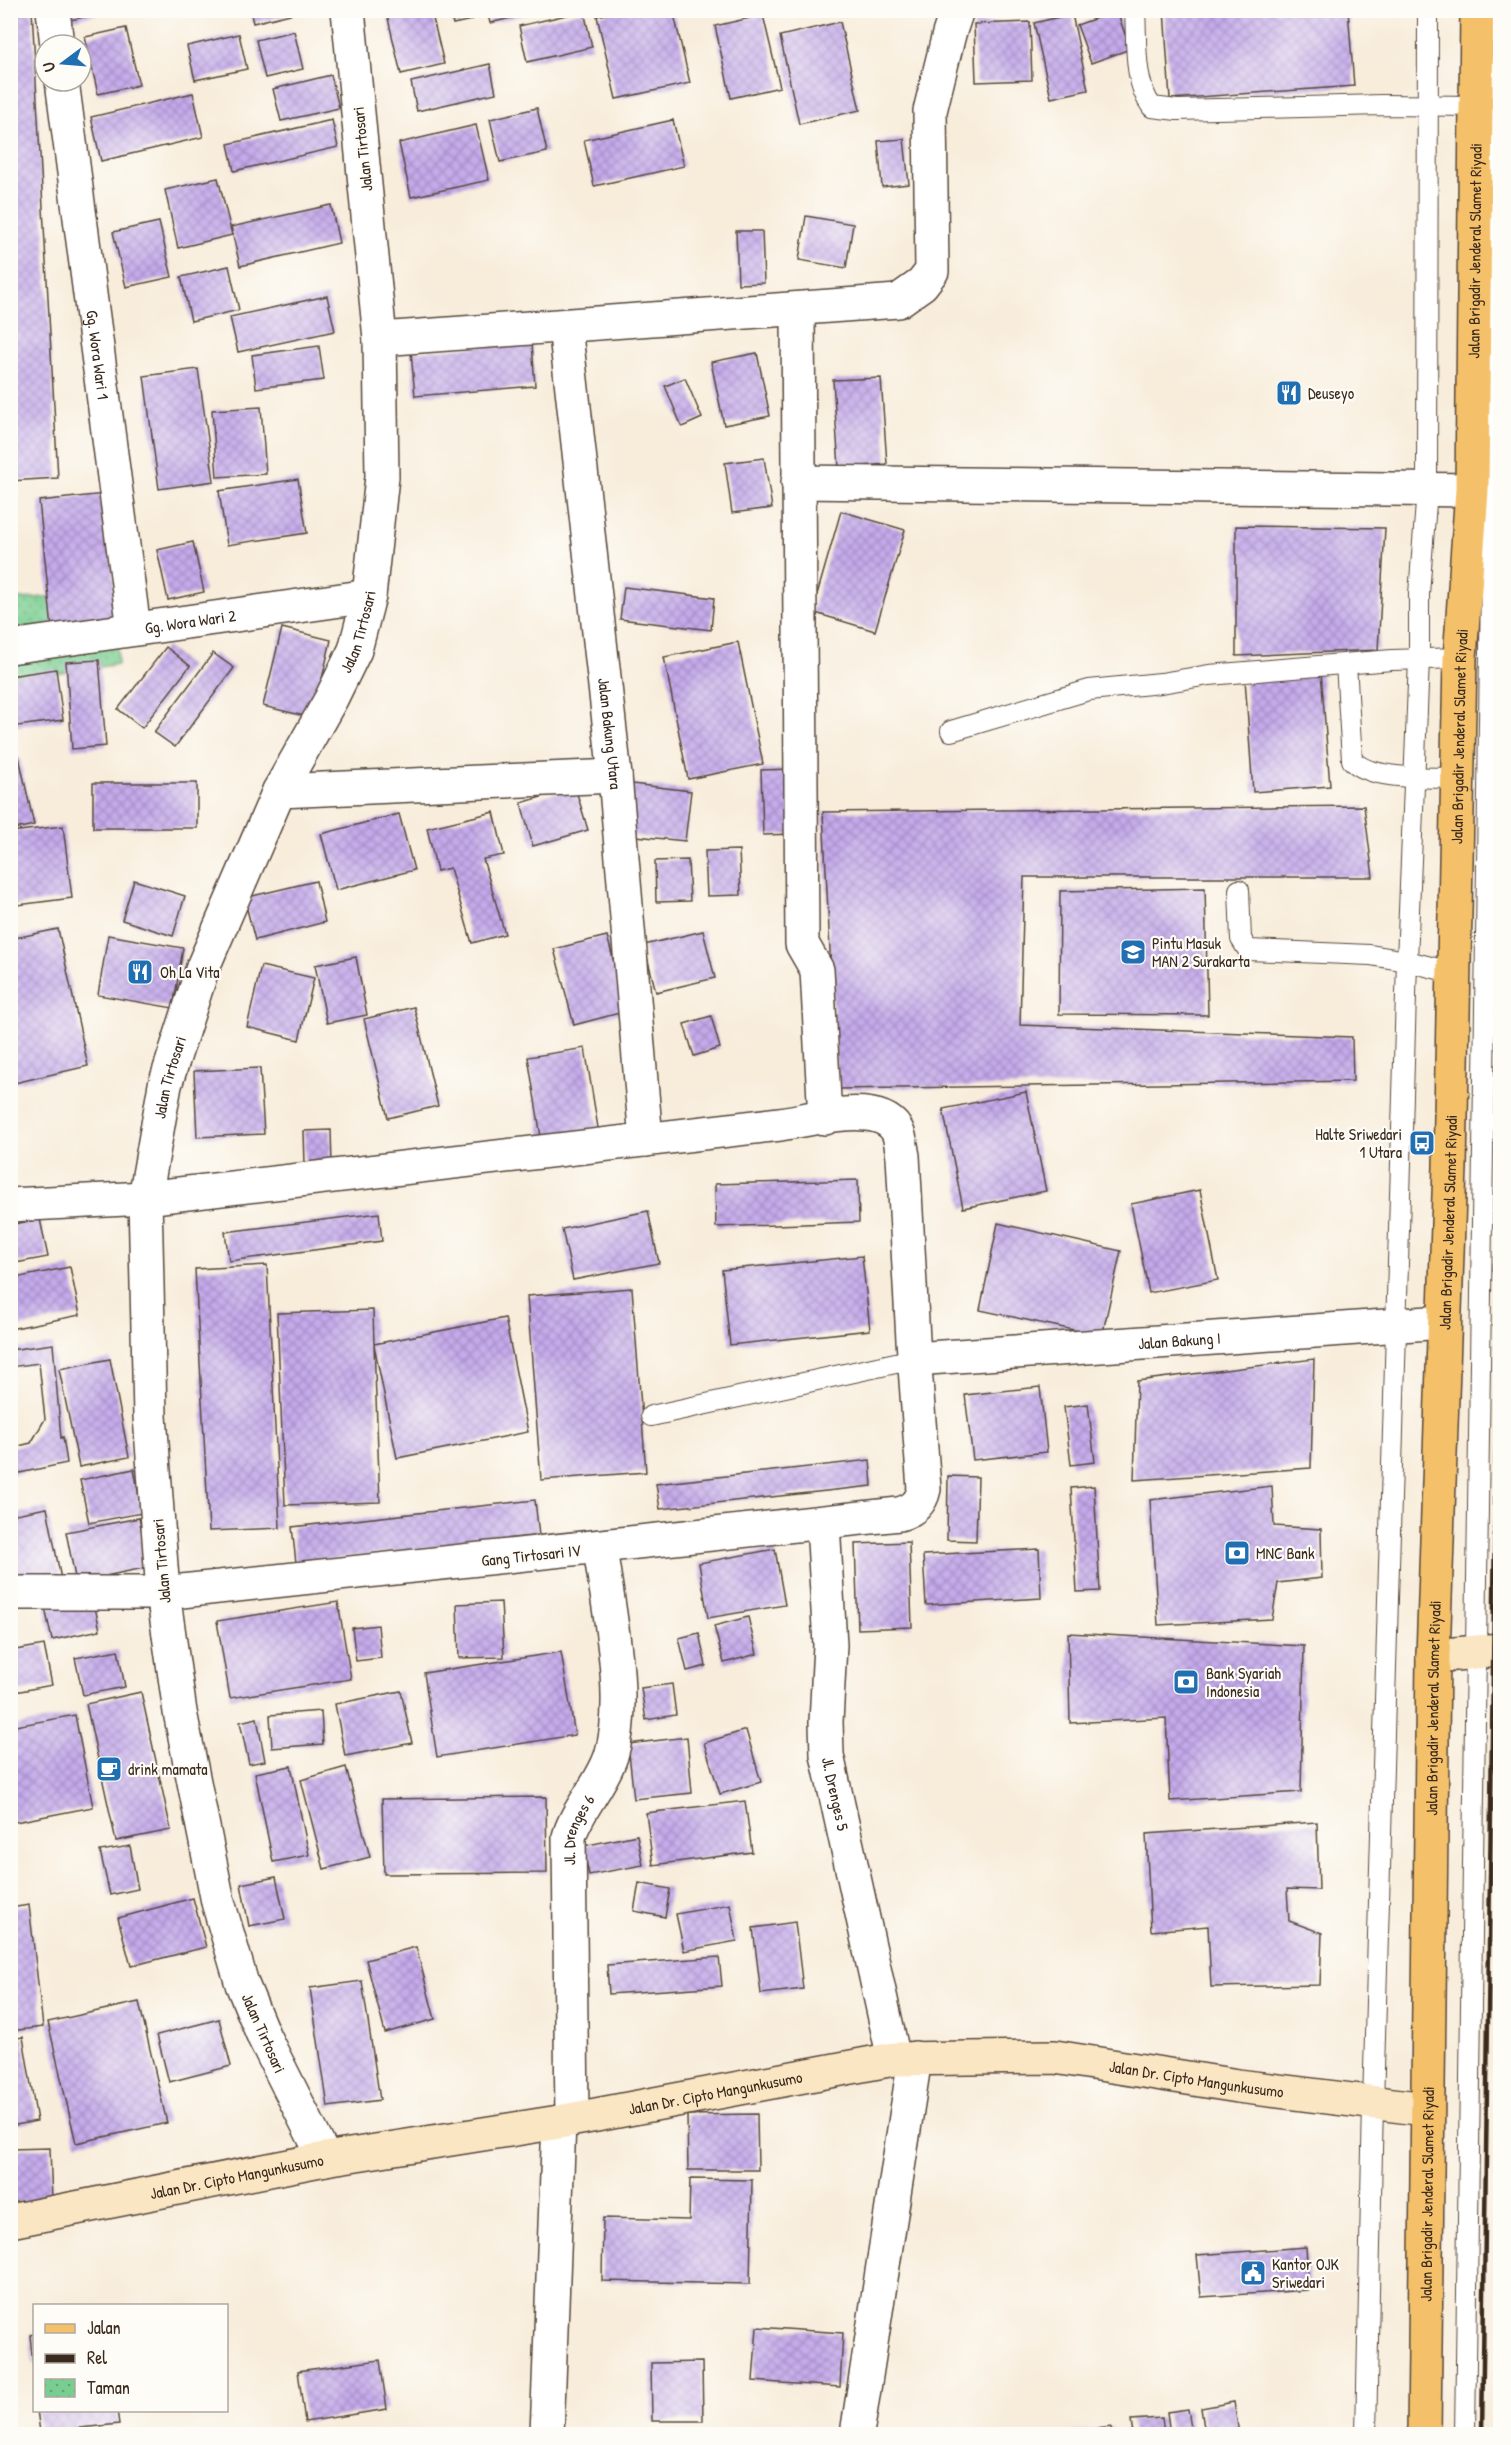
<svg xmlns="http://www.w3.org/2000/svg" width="1511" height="2445" font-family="'Patrick Hand',sans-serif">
	<defs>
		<pattern id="park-dots" width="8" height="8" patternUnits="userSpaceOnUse" patternTransform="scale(1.5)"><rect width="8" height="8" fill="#78cd90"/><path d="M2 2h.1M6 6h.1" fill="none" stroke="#64a775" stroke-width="1.8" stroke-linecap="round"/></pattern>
		<pattern id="building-cross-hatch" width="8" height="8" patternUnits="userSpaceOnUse" patternTransform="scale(1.5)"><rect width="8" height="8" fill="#c5abec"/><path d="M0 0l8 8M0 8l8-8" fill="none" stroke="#a18bbf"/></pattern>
	</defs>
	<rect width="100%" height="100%" fill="#fdfcf7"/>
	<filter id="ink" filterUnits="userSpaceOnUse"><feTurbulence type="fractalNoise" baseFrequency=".0167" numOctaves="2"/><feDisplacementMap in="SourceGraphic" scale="12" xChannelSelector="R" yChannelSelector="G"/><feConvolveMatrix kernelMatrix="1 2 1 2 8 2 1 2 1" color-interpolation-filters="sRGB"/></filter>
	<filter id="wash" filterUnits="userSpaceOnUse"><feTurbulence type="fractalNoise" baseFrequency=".008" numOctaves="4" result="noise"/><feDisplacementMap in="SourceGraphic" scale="24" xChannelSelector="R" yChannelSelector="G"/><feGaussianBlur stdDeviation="1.35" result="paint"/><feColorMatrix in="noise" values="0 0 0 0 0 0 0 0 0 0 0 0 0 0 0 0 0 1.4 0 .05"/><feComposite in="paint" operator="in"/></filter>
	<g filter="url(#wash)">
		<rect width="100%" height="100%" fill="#f8eddb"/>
		<polygon fill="url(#park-dots)" stroke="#5a7c57" stroke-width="1.5" points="115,591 118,664 11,681 11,600"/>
		<g id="blocks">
			<g fill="url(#building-cross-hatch)">
				<polygon points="10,10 32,10 58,478 10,481"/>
				<polygon points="64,10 110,10 110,11 66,21"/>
				<polygon points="250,10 303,10 303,11 253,23"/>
				<polygon points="386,10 431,10 444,64 401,74"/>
				<polygon points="449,10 470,10 472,20 453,24"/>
				<polygon points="487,10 531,10 532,13 490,23"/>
				<polygon points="624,10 673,10 690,83 616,99 597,16"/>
				<polygon points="1164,10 1348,10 1354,86 1170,99"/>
				<polygon points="584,11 592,47 527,62 519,26"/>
				<polygon points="1117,11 1130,49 1091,63 1077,25"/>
				<polygon points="1072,14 1088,90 1051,98 1034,23"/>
				<polygon points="763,15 780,87 731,98 715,26"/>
				<polygon points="840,22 860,110 799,124 780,36"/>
				<polygon points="1030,22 1032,80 976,82 974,24"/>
				<polygon points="126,28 139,85 98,94 85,37"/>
				<polygon points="294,31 303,69 265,78 256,40"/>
				<polygon points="239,34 247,69 195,80 187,46"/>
				<polygon points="490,64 496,93 417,111 411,82"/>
				<polygon points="331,75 339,108 281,121 273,89"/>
				<polygon points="193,93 203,137 101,161 91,117"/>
				<polygon points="537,108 547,152 500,162 490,119"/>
				<polygon points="332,120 338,147 234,171 228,144"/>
				<polygon points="673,120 684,166 594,186 584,140"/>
				<polygon points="476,125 489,180 411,197 399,143"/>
				<polygon points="904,139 909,184 882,187 878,141"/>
				<polygon points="218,178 232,235 178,248 165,190"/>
				<polygon points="331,205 339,243 240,266 231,227"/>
				<polygon points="806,216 853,224 846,268 799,260"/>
				<polygon points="159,222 172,277 126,287 113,232"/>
				<polygon points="736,231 762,231 764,283 738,284"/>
				<polygon points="229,266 239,310 191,321 181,277"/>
				<polygon points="327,296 335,331 238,352 230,317"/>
				<polygon points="532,342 535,386 415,396 411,352"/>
				<polygon points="319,346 324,380 256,388 252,355"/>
				<polygon points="757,353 770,416 724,425 711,362"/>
				<polygon points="198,369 214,481 159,489 144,376"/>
				<polygon points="685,378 702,418 682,427 665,386"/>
				<polygon points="881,378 887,464 839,468 833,380"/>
				<polygon points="261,407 266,474 217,477 212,410"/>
				<polygon points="764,458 772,508 732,513 725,463"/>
				<polygon points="298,479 307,533 227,545 219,491"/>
				<polygon points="105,494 118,622 52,629 39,501"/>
				<polygon points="841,511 905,530 875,631 812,612"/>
				<polygon points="1236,526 1385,528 1378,650 1236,656"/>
				<polygon points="193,542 204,592 168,600 157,550"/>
				<polygon points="624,587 714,598 711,630 620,619"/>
				<polygon points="282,628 331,640 313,718 263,706"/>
				<polygon points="738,642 763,764 688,779 664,657"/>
				<polygon points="166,647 190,666 142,728 118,709"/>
				<polygon points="213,653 234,668 175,747 154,732"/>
				<polygon points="99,660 106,746 72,749 66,662"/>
				<polygon points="56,669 63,720 10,727 10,676"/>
				<polygon points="1321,672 1330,786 1253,792 1245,679"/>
				<polygon points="19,757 34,825 10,830 10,759"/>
				<polygon points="792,769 795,834 763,835 761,770"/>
				<rect x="93" y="783" width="104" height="45"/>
				<polygon points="632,784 691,791 685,841 626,835"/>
				<polygon points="575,787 588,830 533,846 521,803"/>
				<polygon points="1364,806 1373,877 1024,877 1020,1025 1352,1037 1353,1081 837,1089 823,812"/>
				<polygon points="494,812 504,855 483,859 505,934 472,943 450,868 437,871 427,828"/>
				<polygon points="399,814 414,870 336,890 321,834"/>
				<polygon points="63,826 72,898 10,906 10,832"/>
				<polygon points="739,850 741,895 707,896 705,851"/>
				<polygon points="688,860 690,901 656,902 655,861"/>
				<polygon points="134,880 185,896 173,936 122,920"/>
				<polygon points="316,881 325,922 255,940 244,898"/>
				<polygon points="1205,888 1208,1015 1059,1014 1060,891"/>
				<polygon points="58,929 88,1066 10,1084 10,939"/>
				<polygon points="703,931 715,978 656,992 644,945"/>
				<polygon points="108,935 183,948 173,1008 98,995"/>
				<polygon points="607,936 627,1011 574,1025 554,949"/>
				<polygon points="356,957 367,1015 327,1023 315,965"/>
				<polygon points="261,966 314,978 299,1040 247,1027"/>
				<polygon points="414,1007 438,1106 388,1118 364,1019"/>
				<polygon points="711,1016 720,1048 694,1056 684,1024"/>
				<polygon points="585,1048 599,1134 542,1143 528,1057"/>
				<polygon points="260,1068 264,1134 197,1137 194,1071"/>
				<polygon points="1026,1092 1046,1191 963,1208 943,1109"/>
				<polygon points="331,1130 332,1165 305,1165 304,1131"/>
				<polygon points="858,1180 859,1222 716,1227 715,1184"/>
				<polygon points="1200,1190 1218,1280 1149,1293 1131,1204"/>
				<polygon points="648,1211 659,1263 573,1280 562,1229"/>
				<polygon points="379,1213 382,1241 229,1261 225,1232"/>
				<polygon points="40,1219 48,1257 10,1264 10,1225"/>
				<polygon points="998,1223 1121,1251 1102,1336 980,1310"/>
				<polygon points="862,1256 870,1330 730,1345 722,1270"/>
				<polygon points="267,1265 280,1528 209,1531 195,1269"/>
				<polygon points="70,1267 80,1315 10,1329 10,1279"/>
				<polygon points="632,1288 646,1472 541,1480 527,1296"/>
				<polygon points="373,1310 374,1344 505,1318 528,1432 397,1458 374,1345 380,1502 285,1505 277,1313"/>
				<polygon points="53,1344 61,1438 63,1437 67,1463 10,1475 10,1448 31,1443 45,1419 39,1363 10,1367 10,1350"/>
				<polygon points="110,1359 129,1457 79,1467 59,1369"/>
				<polygon points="1314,1359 1311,1468 1134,1480 1137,1381"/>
				<polygon points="1040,1387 1047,1452 973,1460 965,1395"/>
				<polygon points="1088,1404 1095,1462 1071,1465 1064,1407"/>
				<polygon points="870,1460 872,1486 660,1509 656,1484"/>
				<polygon points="134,1469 142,1513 89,1523 80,1480"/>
				<polygon points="948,1476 978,1477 976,1541 947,1540"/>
				<polygon points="1094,1486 1100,1591 1077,1592 1071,1488"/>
				<polygon points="1272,1486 1274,1526 1321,1529 1322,1578 1278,1583 1272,1619 1158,1625 1150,1500"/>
				<polygon points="535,1500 539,1536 296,1563 292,1527"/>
				<polygon points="47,1508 61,1579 10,1589 10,1515"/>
				<polygon points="139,1518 149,1567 76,1582 66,1532"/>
				<polygon points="909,1542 912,1627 858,1629 855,1544"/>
				<polygon points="775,1549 785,1605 708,1618 699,1563"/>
				<polygon points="1039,1549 1041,1598 926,1605 923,1555"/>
				<polygon points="93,1598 100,1630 52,1640 45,1608"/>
				<polygon points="338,1602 351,1679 230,1698 217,1621"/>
				<polygon points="501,1602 504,1657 459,1658 457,1604"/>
				<polygon points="748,1617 757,1654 724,1663 714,1626"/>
				<polygon points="378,1625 381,1658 356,1661 352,1628"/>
				<polygon points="699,1633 706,1666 687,1671 679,1638"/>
				<polygon points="1068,1633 1304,1646 1301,1792 1170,1801 1166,1718 1070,1723"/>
				<polygon points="44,1645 52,1685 10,1693 10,1651"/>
				<polygon points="118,1650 125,1687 83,1695 75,1658"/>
				<polygon points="561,1652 575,1735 437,1757 424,1673"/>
				<polygon points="672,1684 676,1715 646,1720 641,1688"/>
				<polygon points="401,1691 412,1743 345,1756 335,1704"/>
				<polygon points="141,1692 171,1830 116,1841 86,1704"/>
				<polygon points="321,1711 323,1744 272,1748 270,1715"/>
				<polygon points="75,1715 93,1807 10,1823 10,1727"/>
				<polygon points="257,1718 265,1761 249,1764 240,1722"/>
				<polygon points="746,1730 761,1782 720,1794 704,1743"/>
				<polygon points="687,1737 692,1793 634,1799 628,1744"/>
				<polygon points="291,1766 309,1855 273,1862 255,1773"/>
				<polygon points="346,1767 370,1857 324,1869 301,1780"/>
				<polygon points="546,1797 547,1873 384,1874 382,1799"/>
				<polygon points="745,1801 752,1852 653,1865 646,1813"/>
				<polygon points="1317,1822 1319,1890 1287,1889 1289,1921 1322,1933 1320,1985 1211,1987 1208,1926 1151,1931 1146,1834"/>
				<polygon points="637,1835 643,1865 589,1875 583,1846"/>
				<polygon points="130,1846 138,1889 110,1895 100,1851"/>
				<polygon points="276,1877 285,1919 249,1926 241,1884"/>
				<polygon points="639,1883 670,1889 665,1917 634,1911"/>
				<polygon points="193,1898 206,1947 131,1966 118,1918"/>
				<polygon points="730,1904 737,1941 684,1951 676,1914"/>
				<polygon points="29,1905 43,2027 10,2031 10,1908"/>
				<polygon points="795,1922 803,1989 761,1994 753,1928"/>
				<polygon points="416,1947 435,2019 385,2033 366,1960"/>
				<polygon points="719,1957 722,1986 609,1994 607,1965"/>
				<polygon points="362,1981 380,2100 328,2107 310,1988"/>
				<polygon points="139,2002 167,2123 76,2143 48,2022"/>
				<polygon points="219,2019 231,2066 169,2082 157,2035"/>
				<polygon points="23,2037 37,2121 10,2126 10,2039"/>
				<polygon points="757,2114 758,2170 688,2170 687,2115"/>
				<polygon points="50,2148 52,2202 10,2203 10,2149"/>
				<polygon points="690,2179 752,2180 750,2284 602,2281 603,2218 689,2220"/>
				<polygon points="1306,2247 1309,2290 1201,2297 1197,2255"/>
				<polygon points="757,2327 843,2333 840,2387 753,2381"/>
				<polygon points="34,2334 34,2365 33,2365 30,2335"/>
				<polygon points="380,2360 387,2409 305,2422 298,2371"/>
				<polygon points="702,2362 703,2421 652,2421 651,2363"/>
				<polygon points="1234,2402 1239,2434 1205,2434 1201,2408"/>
				<polygon points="1188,2409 1192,2434 1170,2434 1167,2412"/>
				<polygon points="37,2410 117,2410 119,2424 40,2432"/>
				<polygon points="1162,2418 1164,2434 1133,2434 1131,2420"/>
				<polygon points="1111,2427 1112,2434 1070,2434 1070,2433"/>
			</g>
		</g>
	</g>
	<g filter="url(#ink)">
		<use href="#blocks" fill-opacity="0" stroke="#57473a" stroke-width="1.5"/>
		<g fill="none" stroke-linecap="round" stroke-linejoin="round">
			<g stroke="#57473a" stroke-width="22">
				<g id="lane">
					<path d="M1135 10C1137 41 1133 82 1152 107L1177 110 1382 105 1475 106"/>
					<path d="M1346 664 1352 760C1371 781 1431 777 1458 778"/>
					<polyline points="951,731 1089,690 1161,683 1209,675 1392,660 1460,658"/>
					<polyline points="1239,890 1241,939 1248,950 1370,955 1407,961 1454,973"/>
					<polyline points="651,1416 914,1359"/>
					<polyline points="1366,2434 1373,2103 1407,961 1419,659 1419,594 1427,490 1428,10"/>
					<polyline points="1465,2434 1499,10"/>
				</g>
			</g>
			<g stroke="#57473a" stroke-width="36">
				<g id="street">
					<polyline points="53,10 57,45"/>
					<path id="s1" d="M62 81 134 629"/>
					<polyline points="798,310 802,944 817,970 825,1118"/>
					<path id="s2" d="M565 326 615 776 646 1140"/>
					<polyline points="380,339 898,301 922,284 932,271 930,111 949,34 957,10"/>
					<polyline points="798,482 1472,490"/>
					<path id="s3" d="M10 647 369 596"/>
					<polyline points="279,791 615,776"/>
					<path d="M10 1205 145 1198 780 1124C810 1120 877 1100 896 1129 901 1136 901 1148 903 1156L913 1340 924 1489C921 1503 914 1510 899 1514L163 1593H10"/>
					<path id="s4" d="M914 1359 1443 1322"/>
					<path id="s5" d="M823 1523 830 1645 826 1722 827 1755 894 2059"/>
					<path id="s6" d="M572 2119 569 1837C576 1811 602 1784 611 1756 629 1699 608 1608 600 1548"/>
					<path id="s7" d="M325 2159 264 2037 242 1984 218 1902 180 1712 163 1593 150 1416 145 1198 165 1085 203 967 279 791 331 699 355 650 369 596 382 477 380 339 348 10"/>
					<polyline points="547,2434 559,2122"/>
					<polyline points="857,2434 915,2058"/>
				</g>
			</g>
			<g stroke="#57473a" stroke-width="36">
				<g id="secondary">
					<polyline points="1433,1656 1500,1650"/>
					<path id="s8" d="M10 2221 325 2159 559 2122 894 2059 1055 2057 1238 2086 1426 2109"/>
				</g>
			</g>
			<g stroke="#57473a" stroke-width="36">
				<g id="primary">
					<path id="s9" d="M1424 2434 1433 1656 1450 1167 1460 658 1472 490 1477 10"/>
				</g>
			</g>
			<use href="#lane" stroke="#fff" stroke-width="20"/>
			<use href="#street" stroke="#fff" stroke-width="33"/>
			<use href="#secondary" stroke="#fbe6c3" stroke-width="33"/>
			<use href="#primary" stroke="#f4c16a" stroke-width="33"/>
			<polyline stroke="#3b2a1e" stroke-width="4.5" points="1482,2434 1500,1181"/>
		</g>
	</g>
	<defs>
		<g id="restaurant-square" transform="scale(1.35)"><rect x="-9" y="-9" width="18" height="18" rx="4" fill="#1f6fb2" stroke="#fdfcf7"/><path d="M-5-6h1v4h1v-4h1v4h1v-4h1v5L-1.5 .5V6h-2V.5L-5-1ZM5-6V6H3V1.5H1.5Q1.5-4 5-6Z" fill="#fff"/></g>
		<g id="school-square" transform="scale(1.35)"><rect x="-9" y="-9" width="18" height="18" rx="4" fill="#1f6fb2" stroke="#fdfcf7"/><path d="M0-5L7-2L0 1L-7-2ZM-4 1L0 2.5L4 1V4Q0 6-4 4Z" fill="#fff"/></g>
		<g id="bus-square" transform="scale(1.35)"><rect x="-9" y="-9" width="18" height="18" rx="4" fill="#1f6fb2" stroke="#fdfcf7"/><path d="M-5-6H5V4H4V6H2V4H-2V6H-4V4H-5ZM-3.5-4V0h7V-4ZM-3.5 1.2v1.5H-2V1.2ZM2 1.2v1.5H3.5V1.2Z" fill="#fff"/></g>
		<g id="bank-square" transform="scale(1.35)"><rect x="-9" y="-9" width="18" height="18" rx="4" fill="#1f6fb2" stroke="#fdfcf7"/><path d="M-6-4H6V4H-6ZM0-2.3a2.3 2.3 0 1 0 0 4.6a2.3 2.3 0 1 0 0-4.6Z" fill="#fff"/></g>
		<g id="cafe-square" transform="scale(1.35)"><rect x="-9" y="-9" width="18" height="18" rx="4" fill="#1f6fb2" stroke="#fdfcf7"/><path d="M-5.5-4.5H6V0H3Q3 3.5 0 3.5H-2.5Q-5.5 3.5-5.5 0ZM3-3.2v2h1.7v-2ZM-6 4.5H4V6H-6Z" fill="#fff"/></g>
		<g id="civic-square" transform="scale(1.35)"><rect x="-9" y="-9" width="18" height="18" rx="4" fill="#1f6fb2" stroke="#fdfcf7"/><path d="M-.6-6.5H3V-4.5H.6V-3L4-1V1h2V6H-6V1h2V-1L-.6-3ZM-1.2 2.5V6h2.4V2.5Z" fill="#fff"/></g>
	</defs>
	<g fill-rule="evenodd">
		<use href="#restaurant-square" x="1289" y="393"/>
		<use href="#school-square" x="1133" y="952"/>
		<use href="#restaurant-square" x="140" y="972"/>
		<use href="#bus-square" x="1422" y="1143"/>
		<use href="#bank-square" x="1237" y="1553"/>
		<use href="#bank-square" x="1186" y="1682"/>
		<use href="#cafe-square" x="109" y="1769"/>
		<use href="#civic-square" x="1253" y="2273"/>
	</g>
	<g text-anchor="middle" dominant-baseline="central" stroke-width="4.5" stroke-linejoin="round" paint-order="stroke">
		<g font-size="16" fill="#3b2a1e" stroke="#fdfcf7">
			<text transform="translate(362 149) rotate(-96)">Jalan Tirtosari</text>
			<text stroke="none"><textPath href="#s9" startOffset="2184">Jalan Brigadir Jenderal Slamet Riyadi</textPath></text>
			<text stroke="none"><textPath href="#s1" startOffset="276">Gg. Wora Wari 1</textPath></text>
			<text stroke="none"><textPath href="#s3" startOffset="182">Gg. Wora Wari 2</textPath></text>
			<text stroke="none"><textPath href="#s7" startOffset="1598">Jalan Tirtosari</textPath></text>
			<text stroke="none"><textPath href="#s2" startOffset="410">Jalan Bakung Utara</textPath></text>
			<text stroke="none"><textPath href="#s9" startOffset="1698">Jalan Brigadir Jenderal Slamet Riyadi</textPath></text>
			<text stroke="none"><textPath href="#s7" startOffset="1112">Jalan Tirtosari</textPath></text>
			<text stroke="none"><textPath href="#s9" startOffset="1212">Jalan Brigadir Jenderal Slamet Riyadi</textPath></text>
			<text stroke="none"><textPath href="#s4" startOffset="266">Jalan Bakung I</textPath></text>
			<text transform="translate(531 1555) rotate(-6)">Gang Tirtosari IV</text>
			<text transform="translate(161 1561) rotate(-95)">Jalan Tirtosari</text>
			<text stroke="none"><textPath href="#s9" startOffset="726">Jalan Brigadir Jenderal Slamet Riyadi</textPath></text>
			<text stroke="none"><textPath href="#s5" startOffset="272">Jl. Drenges 5</textPath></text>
			<text stroke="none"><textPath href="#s6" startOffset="291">Jl. Drenges 6</textPath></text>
			<text transform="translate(264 2033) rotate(66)">Jalan Tirtosari</text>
			<text stroke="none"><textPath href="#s8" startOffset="1203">Jalan Dr. Cipto Mangunkusumo</textPath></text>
			<text stroke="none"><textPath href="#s8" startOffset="717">Jalan Dr. Cipto Mangunkusumo</textPath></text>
			<text stroke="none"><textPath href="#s8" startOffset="231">Jalan Dr. Cipto Mangunkusumo</textPath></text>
			<text stroke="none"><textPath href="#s9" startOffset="240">Jalan Brigadir Jenderal Slamet Riyadi</textPath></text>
		</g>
		<g font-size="16" fill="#3b2a1e" stroke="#fdfcf7" text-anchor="start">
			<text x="1308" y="393">Deuseyo</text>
			<text x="1152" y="943">Pintu Masuk<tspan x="1152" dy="18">MAN 2 Surakarta</tspan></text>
			<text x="160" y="972">Oh La Vita</text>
			<text x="1402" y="1134" text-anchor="end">Halte Sriwedari<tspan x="1402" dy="18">1 Utara</tspan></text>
			<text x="1256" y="1553">MNC Bank</text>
			<text x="1206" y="1673">Bank Syariah<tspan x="1206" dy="18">Indonesia</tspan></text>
			<text x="128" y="1769">drink mamata</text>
			<text x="1272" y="2264">Kantor OJK<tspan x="1272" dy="18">Sriwedari</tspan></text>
		</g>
	</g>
	<rect width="1511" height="2445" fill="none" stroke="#fdfcf7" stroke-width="36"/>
	<rect x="33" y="2304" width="195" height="108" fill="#fdfcf7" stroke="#afa8a0" stroke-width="1.5"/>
	<rect x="45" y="2324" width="30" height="9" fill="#f4c16a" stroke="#afa8a0" stroke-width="1.5"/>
	<text x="87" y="2334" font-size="18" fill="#3b2a1e">Jalan</text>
	<rect x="45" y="2354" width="30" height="9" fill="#3b2a1e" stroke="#afa8a0" stroke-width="1.5"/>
	<text x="87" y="2364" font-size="18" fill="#3b2a1e">Rel</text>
	<rect x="45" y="2379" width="30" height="18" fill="url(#park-dots)" stroke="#afa8a0" stroke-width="1.5"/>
	<text x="87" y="2394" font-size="18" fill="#3b2a1e">Taman</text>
	<g transform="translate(63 63) rotate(254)"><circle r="28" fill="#fdfcf7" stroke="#afa8a0" stroke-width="1.5"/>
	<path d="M0-4.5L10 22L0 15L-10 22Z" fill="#1f6fb2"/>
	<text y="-9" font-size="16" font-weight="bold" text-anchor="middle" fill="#3b2a1e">U</text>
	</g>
</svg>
